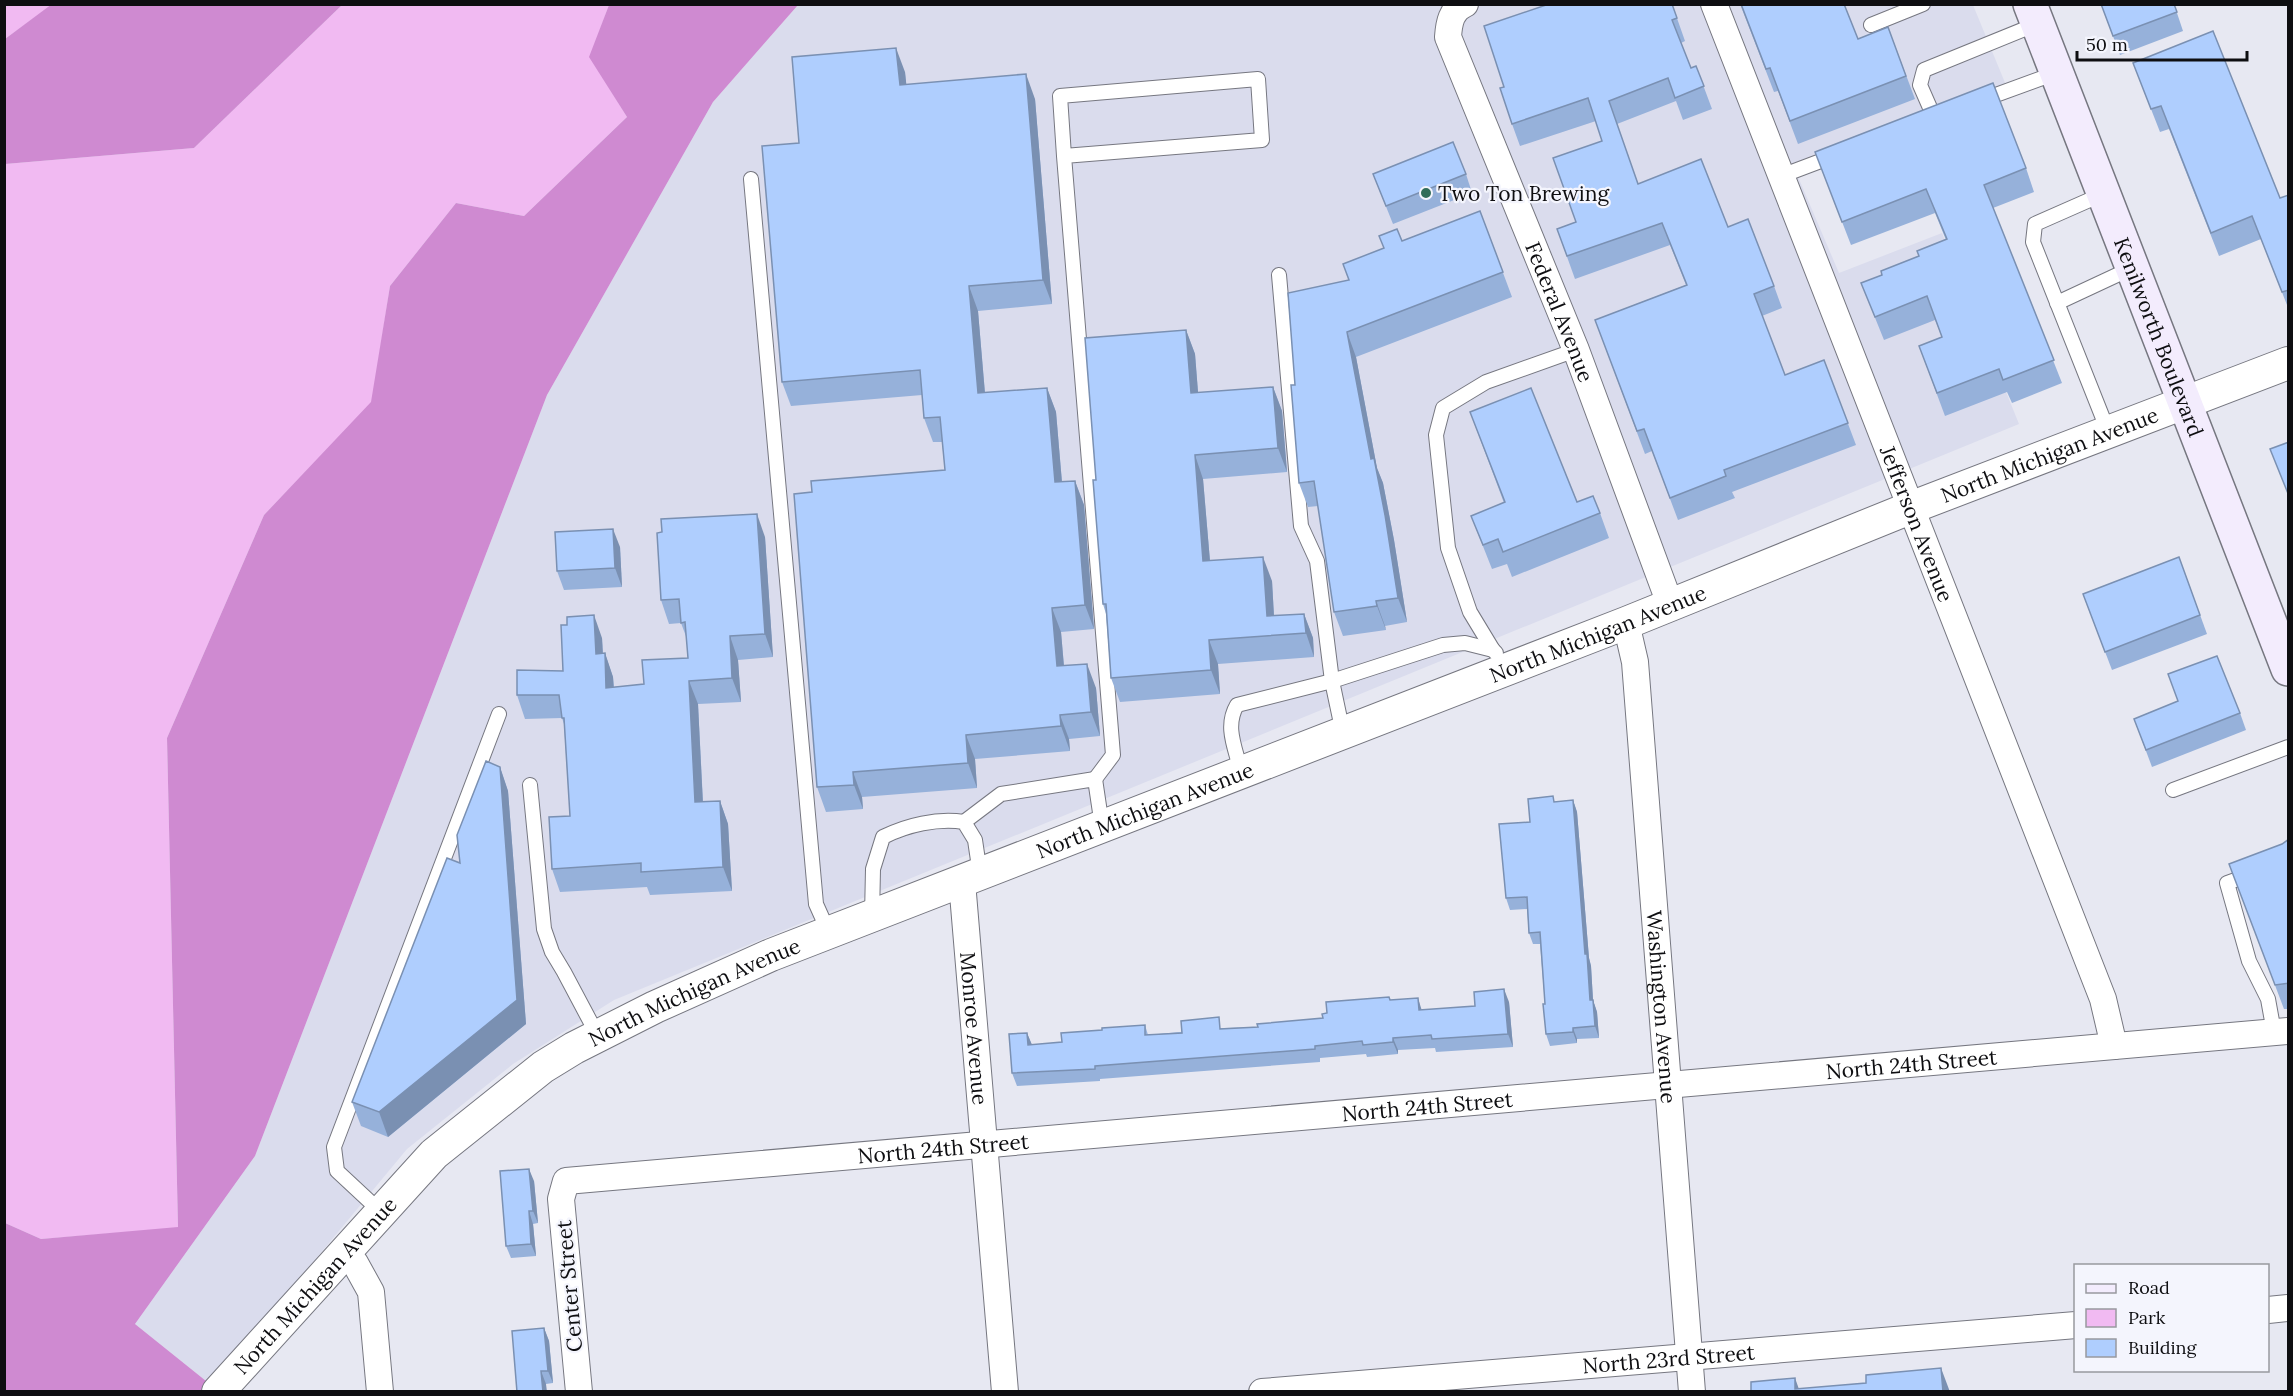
<svg xmlns="http://www.w3.org/2000/svg" width="2293" height="1396" font-family="Lora,serif">
	<rect width="100%" height="100%" fill="#e7e8f2"/>
	<polygon fill="#dadced" points="798,5 1973,5 2008,90 1796,172 1839,273 1942,233 2019,424 614,1000 513,1064 407,1149 211,1385 135,1324 255,1156 547,395 713,102"/>
	<g fill="#f1baf2">
		<polygon points="5,5 52,5 5,39"/>
		<polygon points="342,5 609,5 590,57 627,117 524,216 456,203 390,286 372,402 264,515 167,738 178,1228 41,1239 5,1223 5,164 194,148"/>
	</g>
	<g fill="#cf8ad1">
		<polygon points="52,4 342,4 342,5 194,148 5,164 5,39"/>
		<polygon points="609,5 798,5 713,102 547,395 255,1156 135,1324 211,1385 203,1392 5,1392 5,1223 41,1239 178,1227 167,738 264,515 371,402 390,286 456,203 524,216 627,117 589,57"/>
	</g>
	<g fill="none" stroke-linecap="round" stroke-linejoin="round">
		<g stroke="#767780" stroke-width="16">
			<g id="service">
				<polyline points="1871,25 1923,4"/>
				<polyline points="1982,100 2056,73"/>
				<polyline points="1941,114 1934,117 1920,85 1924,70 2037,24"/>
				<polyline points="1064,156 1262,140 1258,79 1060,96 1064,156 1113,755 1095,779"/>
				<polyline points="1781,176 1834,156"/>
				<polyline points="751,179 816,904 829,933"/>
				<polyline points="2103,194 2035,224 2033,242 2108,431"/>
				<polyline points="1279,275 1301,526 1317,561 1332,681 1343,733"/>
				<polyline points="2057,303 2132,268"/>
				<polyline points="1493,650 1470,612 1448,548 1436,435 1443,408 1486,382 1576,350"/>
				<path d="M1241 772C1236 749 1224 727 1237 705L1332 681 1443 645 1465 643 1493 650 1496 653"/>
				<polyline points="530,785 544,929 552,952 564,972 598,1036"/>
				<polyline points="2173,790 2288,747"/>
				<polyline points="964,822 1001,794 1095,779 1102,826"/>
				<polyline points="2252,874 2227,883 2249,961 2268,999 2274,1032"/>
				<path d="M872 916 873 869 883 837C907 825 937 818 964 822L975 840 980 874"/>
				<polyline points="381,1212 337,1171 334,1147 499,714"/>
			</g>
		</g>
		<g stroke="#767780" stroke-width="28">
			<g id="minor">
				<path id="s1" d="M1465 4C1451 10 1449 23 1448 37L1576 350 1670 604"/>
				<path id="s2" d="M1714 4 2103 999 2114 1046"/>
				<path id="s3" d="M1626 623 1635 662 1692 1392"/>
				<path id="s4" d="M962 882 1005 1392"/>
				<polyline points="343,1253 355,1263 371,1292 380,1392"/>
				<polyline points="2268,1310 2288,1308"/>
				<path id="s5" d="M579 1392 561 1199 566 1181 2288 1031"/>
				<path id="s6" d="M1262 1392 2076 1325"/>
			</g>
		</g>
		<g stroke="#767780" stroke-width="34">
			<g id="tertiary">
				<path id="s7" d="M218 1392 434 1154 543 1067 574 1048 655 1007 771 955 1626 623 1910 508 2288 363"/>
			</g>
		</g>
		<g stroke="#767780" stroke-width="36">
			<g id="secondary">
				<path id="s8" d="M2030 4 2288 669"/>
			</g>
		</g>
		<use href="#service" stroke="#fff" stroke-width="14"/>
		<use href="#minor" stroke="#fff" stroke-width="26"/>
		<use href="#tertiary" stroke="#fff" stroke-width="32"/>
		<use href="#secondary" stroke="#f3ecfd" stroke-width="33"/>
	</g>
	<g fill="#96b1da">
		<polygon points="1672,4 1685,41 1681,43 1691,68 1696,66 1712,109 1683,120 1676,101 1617,124 1638,184 1728,227 1774,286 1782,308 1762,316 1785,375 1824,360 1856,445 1732,492 1735,498 1678,520 1652,451 1645,454 1595,320 1686,285 1670,245 1575,279 1557,229 1576,222 1602,141 1596,121 1520,146 1512,124 1504,87 1542,8"/>
		<polygon points="1740,4 1844,4 1858,39 1888,27 1915,99 1798,144 1778,91 1774,92"/>
		<polygon points="2101,4 2174,4 2183,31 2120,55"/>
		<polygon points="2133,63 2280,198 2289,195 2289,310 2261,239 2219,256 2169,129 2160,132"/>
		<polygon points="905,72 906,84 1035,99 1052,304 978,311 985,393 1047,388 1056,412 1062,482 1075,481 1084,505 1094,629 1061,632 1064,666 1096,688 1100,736 1069,739 1070,751 975,759 977,788 862,797 863,809 826,812 817,787 812,492 945,470 942,442 933,442 924,418 922,395 791,406 782,382 799,143"/>
		<polygon points="1815,152 2026,168 2034,192 1993,208 2062,383 2012,403 2007,392 1945,416 1919,346 1942,337 1935,320 1884,340 1861,283 1882,275 1919,256 1946,240 1935,213 1851,245"/>
		<polygon points="1373,174 1466,174 1472,193 1393,224"/>
		<polygon points="1480,211 1512,297 1356,357 1377,468 1383,483 1394,540 1407,622 1385,626 1386,630 1343,636 1334,612 1318,506 1308,507 1299,483 1349,280 1402,241"/>
		<polygon points="1186,330 1195,354 1198,393 1273,387 1282,411 1287,472 1203,479 1210,561 1272,581 1274,616 1304,614 1313,638 1314,657 1218,664 1220,694 1120,702 1111,678 1106,614 1103,604 1096,480"/>
		<polygon points="1470,412 1577,502 1600,513 1609,538 1512,577 1507,564 1492,569 1471,516 1504,503"/>
		<polygon points="765,537 773,657 738,660 741,702 698,704 703,802 720,801 728,824 732,891 650,895 647,887 560,892 552,869 570,816 564,724 562,718 525,719 517,695 563,671 602,638 603,654 605,653 613,677 614,687 644,684 688,658 687,639 681,623 669,624 661,600"/>
		<polygon points="620,547 622,587 564,590 557,571"/>
		<polygon points="2179,557 2207,634 2112,670 2083,594"/>
		<polygon points="2240,713 2246,730 2152,767 2134,719"/>
		<polygon points="500,767 508,791 526,1024 388,1137 361,1126 352,1102 460,863"/>
		<polygon points="1573,800 1577,812 1589,958 1591,966 1593,1000 1597,1012 1599,1038 1577,1039 1577,1043 1550,1046 1546,1034 1545,1004 1540,944 1533,944 1529,933 1527,909 1510,910 1506,898 1530,822 1555,802"/>
		<polygon points="2289,839 2289,1009 2284,1009 2229,864 2282,844"/>
		<polygon points="1391,1000 1422,1010 1475,1006 1509,1002 1513,1047 1436,1052 1435,1048 1398,1050 1398,1054 1367,1057 1366,1054 1320,1058 1320,1062 1100,1079 1100,1081 1017,1086 1012,1073 1027,1033 1032,1045 1062,1042 1102,1030 1145,1025 1148,1035 1223,1028 1258,1027 1323,1018"/>
		<polygon points="534,1181 538,1223 533,1224 536,1256 511,1258 506,1246"/>
		<polygon points="544,1328 549,1341 553,1383 546,1384 517,1392"/>
	</g>
	<g fill="#7a90b2">
		<polygon points="896,48 905,72 909,109 900,85"/>
		<polygon points="1026,74 1035,99 1052,304 1043,280"/>
		<polygon points="969,286 978,311 987,418 978,393"/>
		<polygon points="1186,330 1195,354 1200,417 1191,393"/>
		<polygon points="1347,332 1356,357 1377,468 1383,483 1394,540 1407,622 1398,598"/>
		<polygon points="1273,387 1282,411 1287,472 1278,448"/>
		<polygon points="1047,388 1056,412 1064,507 1055,482"/>
		<polygon points="1195,455 1203,479 1212,585 1203,561"/>
		<polygon points="1075,481 1084,505 1094,629 1085,605"/>
		<polygon points="757,514 765,537 773,657 765,634"/>
		<polygon points="613,529 620,547 622,587 615,568"/>
		<polygon points="1263,557 1272,581 1275,635 1267,616"/>
		<polygon points="1376,601 1385,626 1386,630 1377,606"/>
		<polygon points="1052,608 1061,632 1066,691 1057,666"/>
		<polygon points="1304,614 1313,638 1314,657 1306,633"/>
		<polygon points="594,615 602,638 604,677 596,654"/>
		<polygon points="730,636 738,660 741,702 732,678"/>
		<polygon points="1209,640 1218,664 1220,694 1211,670"/>
		<polygon points="605,653 613,677 615,711 606,688"/>
		<polygon points="1087,664 1096,688 1100,736 1091,712"/>
		<polygon points="689,681 698,704 704,826 695,802"/>
		<polygon points="1060,715 1069,739 1070,751 1061,726"/>
		<polygon points="966,735 975,759 977,788 968,763"/>
		<polygon points="500,767 508,791 526,1024 388,1137 379,1112"/>
		<polygon points="853,772 862,797 863,809 854,785"/>
		<polygon points="1573,800 1577,812 1589,958 1591,966 1593,1000 1597,1012 1599,1038 1595,1026 1590,1000 1585,954"/>
		<polygon points="720,801 728,824 732,891 723,867"/>
		<polygon points="1504,989 1509,1002 1513,1047 1508,1034"/>
		<polygon points="1418,998 1422,1011 1419,1010"/>
		<polygon points="1573,1028 1577,1039 1577,1043 1573,1032"/>
		<polygon points="1027,1033 1032,1045 1028,1045"/>
		<polygon points="1393,1038 1398,1050 1398,1054 1393,1042"/>
		<polygon points="529,1169 534,1181 538,1223 533,1211"/>
		<polygon points="529,1211 533,1224 536,1256 531,1244"/>
		<polygon points="544,1328 549,1341 553,1383 548,1371"/>
		<polygon points="1941,1368 1950,1392 1943,1392"/>
		<polygon points="541,1371 546,1384 547,1392 543,1392"/>
		<polygon points="1795,1378 1800,1392 1795,1389"/>
	</g>
	<g fill="#afcefe" stroke="#7a90b2" stroke-width="1.5">
		<polygon points="1549,4 1672,4 1677,18 1672,20 1691,68 1696,66 1704,86 1675,98 1668,78 1609,101 1638,184 1701,159 1728,227 1748,219 1774,286 1754,294 1785,375 1824,360 1848,423 1724,470 1726,476 1670,498 1644,429 1637,431 1595,320 1687,285 1662,223 1567,256 1557,229 1576,222 1553,158 1602,141 1588,98 1512,124 1500,88 1504,87 1484,26"/>
		<polygon points="1741,4 1844,4 1858,39 1888,27 1906,76 1790,121 1770,68 1766,69"/>
		<polygon points="2101,4 2174,4 2177,12 2113,36"/>
		<polygon points="2213,31 2280,198 2289,195 2289,290 2282,292 2252,216 2211,233 2161,106 2151,109 2133,63"/>
		<polygon points="896,48 900,85 1026,74 1043,280 969,286 978,393 1047,388 1055,482 1075,481 1085,605 1052,608 1057,666 1087,664 1091,712 1060,715 1061,726 966,735 968,763 853,772 854,785 817,787 794,494 812,492 811,481 945,470 940,417 924,418 920,370 782,382 762,146 799,143 792,57"/>
		<polygon points="1993,83 2026,168 1984,185 2054,360 2003,380 1999,369 1937,393 1919,346 1942,337 1927,296 1875,317 1861,283 1882,275 1881,271 1919,256 1917,251 1947,239 1926,189 1842,222 1815,152"/>
		<polygon points="1453,142 1466,174 1386,206 1373,174"/>
		<polygon points="1480,211 1503,272 1347,332 1371,459 1374,458 1385,515 1398,598 1376,601 1377,606 1334,612 1314,481 1299,483 1291,385 1295,385 1288,293 1349,280 1343,264 1384,248 1379,236 1397,229 1402,241"/>
		<polygon points="1186,330 1191,393 1273,387 1278,448 1195,455 1203,561 1263,557 1267,616 1304,614 1306,633 1209,640 1211,670 1111,678 1106,604 1103,604 1093,480 1096,480 1085,338"/>
		<polygon points="1531,388 1577,502 1593,496 1600,513 1503,552 1498,539 1483,545 1471,516 1505,502 1470,412"/>
		<polygon points="2289,442 2289,496 2270,449"/>
		<polygon points="757,514 765,634 730,636 732,678 689,681 695,802 720,801 723,867 641,872 641,863 552,869 549,817 570,816 564,718 562,718 559,695 517,695 517,670 563,671 561,625 567,625 567,617 594,615 596,654 605,653 606,688 644,684 642,660 688,658 685,622 681,623 679,599 661,600 657,533 662,532 661,519"/>
		<polygon points="613,529 615,568 557,571 555,532"/>
		<polygon points="2179,557 2200,615 2105,652 2083,594"/>
		<polygon points="2217,656 2240,713 2146,750 2134,719 2178,701 2168,674"/>
		<polygon points="486,761 500,767 517,1000 379,1112 352,1102 447,858 460,863 457,835"/>
		<polygon points="1553,796 1554,802 1573,800 1585,954 1587,954 1590,1000 1593,1000 1595,1026 1573,1028 1573,1032 1546,1034 1543,1004 1545,1004 1540,932 1529,933 1527,897 1506,898 1499,824 1530,822 1528,799"/>
		<polygon points="2289,839 2289,983 2275,985 2229,864 2282,844"/>
		<polygon points="1504,989 1508,1034 1432,1039 1431,1035 1393,1038 1393,1042 1363,1045 1362,1041 1315,1046 1315,1049 1095,1066 1095,1069 1012,1073 1009,1034 1027,1033 1028,1045 1062,1042 1061,1033 1102,1030 1102,1028 1145,1025 1145,1035 1182,1033 1181,1021 1219,1017 1220,1029 1258,1027 1257,1024 1323,1018 1322,1014 1327,1013 1326,1002 1389,997 1390,1000 1418,998 1419,1010 1475,1006 1474,992"/>
		<polygon points="529,1169 533,1211 529,1211 531,1244 506,1246 500,1171"/>
		<polygon points="544,1328 548,1371 541,1371 543,1392 517,1392 512,1331"/>
		<polygon points="1941,1368 1943,1392 1751,1392 1751,1382 1795,1378 1795,1389 1866,1383 1866,1375"/>
	</g>
	<circle fill="#316d59" stroke="#f4f5fd" stroke-width="2" cx="1426" cy="193" r="6"/>
	<g text-anchor="middle" dominant-baseline="central" stroke-width="4.5" stroke-linejoin="round" paint-order="stroke">
		<g font-size="21" fill="#0e0e11" stroke="#f4f5fd" text-anchor="start">
			<text x="1438" y="193">Two Ton Brewing</text>
		</g>
		<g font-size="21" fill="#0e0e11" stroke="#f4f5fd">
			<text stroke="none"><textPath href="#s1" startOffset="336">Federal Avenue</textPath></text>
			<text stroke="none"><textPath href="#s8" startOffset="357">Kenilworth Boulevard</textPath></text>
			<text stroke="none"><textPath href="#s7" startOffset="2088">North Michigan Avenue</textPath></text>
			<text stroke="none"><textPath href="#s2" startOffset="558">Jefferson Avenue</textPath></text>
			<text stroke="none"><textPath href="#s7" startOffset="1602">North Michigan Avenue</textPath></text>
			<text stroke="none"><textPath href="#s7" startOffset="1116">North Michigan Avenue</textPath></text>
			<text stroke="none"><textPath href="#s7" startOffset="630">North Michigan Avenue</textPath></text>
			<text stroke="none"><textPath href="#s3" startOffset="386">Washington Avenue</textPath></text>
			<text stroke="none"><textPath href="#s4" startOffset="147">Monroe Avenue</textPath></text>
			<text stroke="none"><textPath href="#s5" startOffset="1563">North 24th Street</textPath></text>
			<text stroke="none"><textPath href="#s5" startOffset="1077">North 24th Street</textPath></text>
			<text stroke="none"><textPath href="#s5" startOffset="591">North 24th Street</textPath></text>
			<text stroke="none"><textPath href="#s7" startOffset="144">North Michigan Avenue</textPath></text>
			<text transform="translate(569 1286) rotate(-95)">Center Street</text>
			<text stroke="none"><textPath href="#s6" startOffset="408">North 23rd Street</textPath></text>
		</g>
	</g>
	<rect width="2293" height="1396" fill="none" stroke="#0e0e11" stroke-width="12"/>
	<rect x="2074" y="1264" width="195" height="108" fill="#f4f5fd" stroke="#98999f" stroke-width="1.5"/>
	<rect x="2086" y="1284" width="30" height="9" fill="#f3ecfd" stroke="#98999f" stroke-width="1.5"/>
	<text x="2128" y="1294" font-size="18" fill="#0e0e11">Road</text>
	<rect x="2086" y="1309" width="30" height="18" fill="#f1baf2" stroke="#98999f" stroke-width="1.5"/>
	<text x="2128" y="1324" font-size="18" fill="#0e0e11">Park</text>
	<rect x="2086" y="1339" width="30" height="18" fill="#afcefe" stroke="#98999f" stroke-width="1.5"/>
	<text x="2128" y="1354" font-size="18" fill="#0e0e11">Building</text>
	<path d="M2077 51v9h170v-9" fill="none" stroke="#0e0e11" stroke-width="3"/>
	<text x="2086" y="51" font-size="18" fill="#0e0e11" stroke="#f4f5fd" stroke-width="4.5" paint-order="stroke">50 m</text>
</svg>
